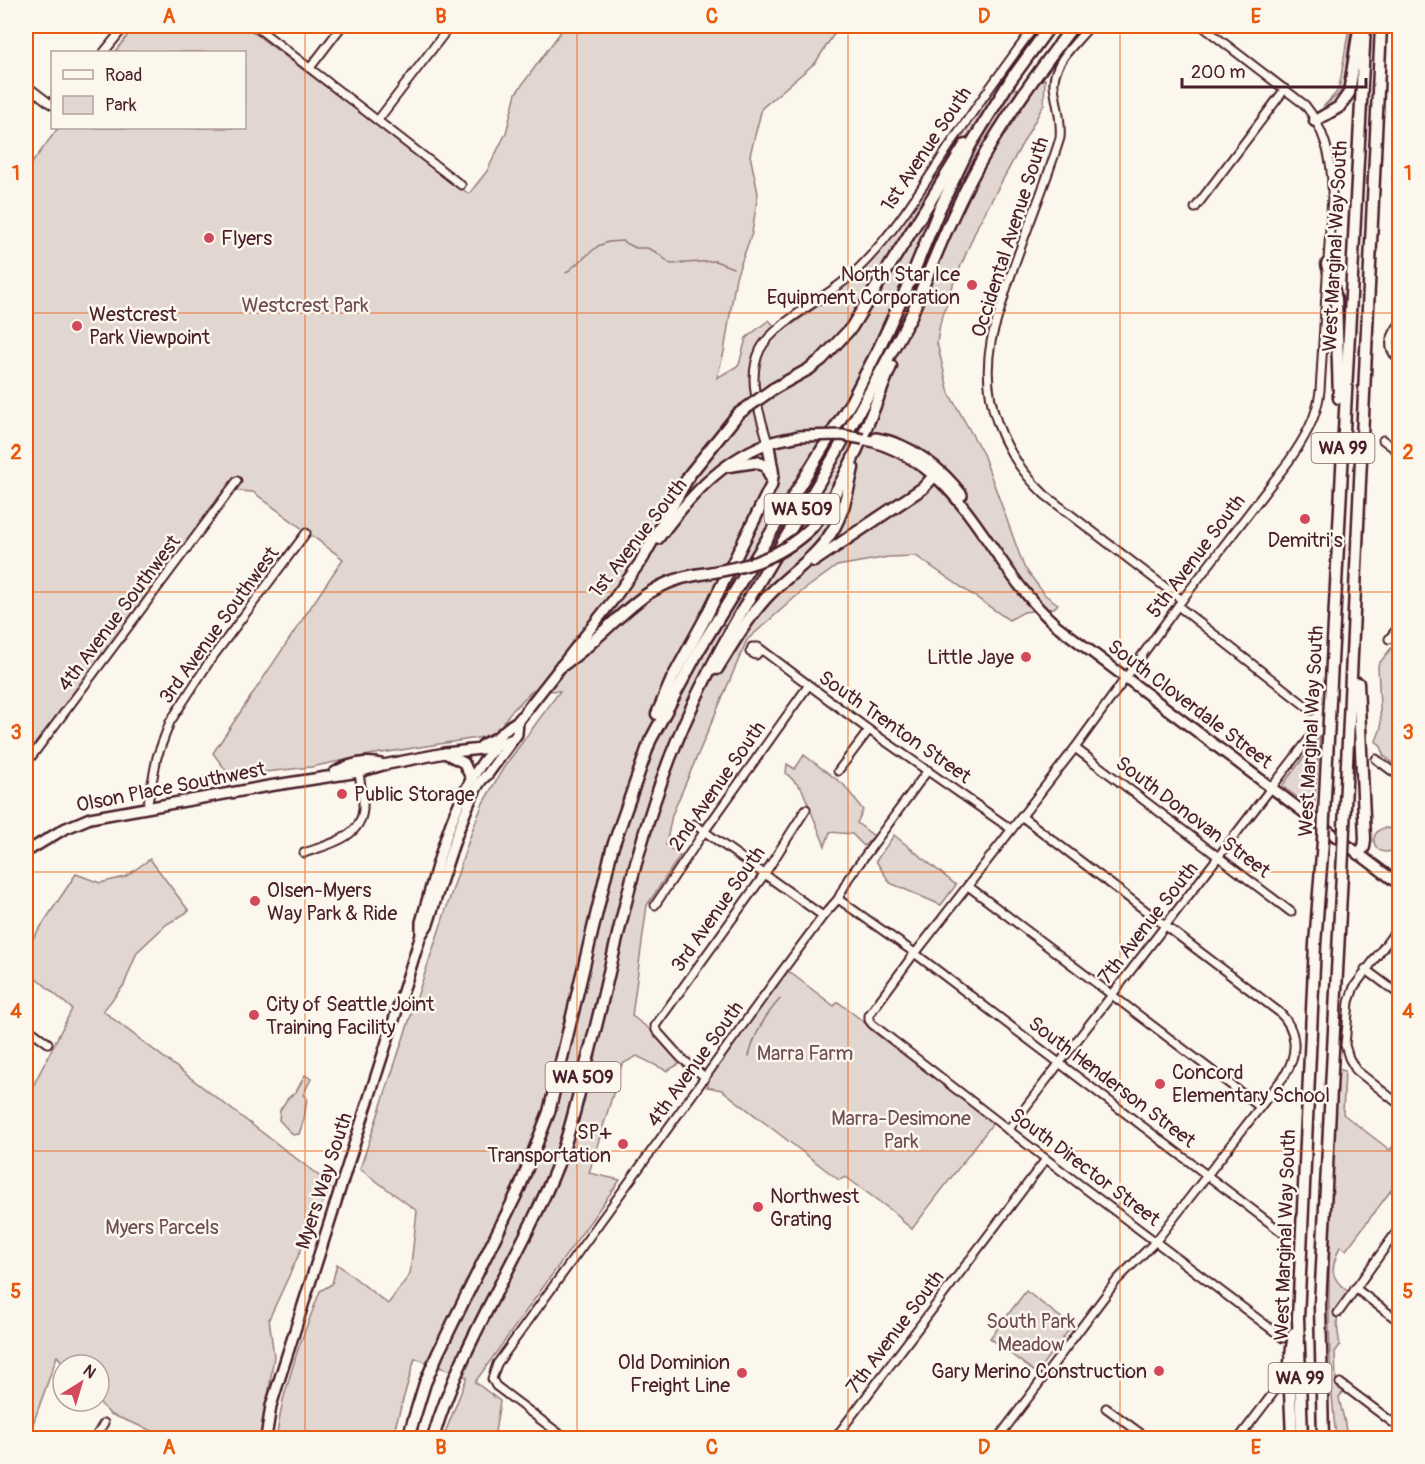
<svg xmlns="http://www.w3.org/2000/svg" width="1425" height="1464" font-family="Pangolin,sans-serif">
	<rect width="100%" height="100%" fill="#fbf7ec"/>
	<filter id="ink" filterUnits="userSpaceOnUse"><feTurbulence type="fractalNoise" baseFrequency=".0167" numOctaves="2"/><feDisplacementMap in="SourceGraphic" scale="12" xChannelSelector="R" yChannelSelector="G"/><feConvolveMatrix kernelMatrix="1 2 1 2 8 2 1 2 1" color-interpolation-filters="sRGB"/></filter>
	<g filter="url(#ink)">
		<g fill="#e2d7d0" stroke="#967b7e" stroke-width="1.5">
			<polygon points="135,26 245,26 469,194 487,171 506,133 516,93 565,26 839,26 816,62 762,108 750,155 758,193 752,233 736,277 724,352 717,378 739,365 746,338 769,320 780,333 838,292 868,264 884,247 910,213 987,99 1045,79 1044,104 978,225 954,282 940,324 937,343 949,393 983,454 1024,567 1045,595 1058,604 1054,608 1024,612 1009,620 916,556 888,557 837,566 801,592 747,640 672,815 666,845 680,856 647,905 632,1016 652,1031 681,1063 667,1071 637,1056 622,1064 589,1173 620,1180 475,1382 500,1401 494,1438 443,1438 467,1377 415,1358 392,1438 276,1438 283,1400 298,1349 320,1291 332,1284 337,1264 388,1304 410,1274 417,1211 360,1169 472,831 483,803 504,767 560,691 533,690 509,714 496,735 369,755 311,767 230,776 213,753 343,559 253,492 224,490 26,760 26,171 58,128 244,128 244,52 115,52"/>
			<polygon points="1349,26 1351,26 1344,84 1339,94 1323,107 1336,93 1340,83"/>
			<polygon points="1399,638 1399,768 1383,755 1382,748 1376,741 1381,728 1378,665"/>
			<polygon points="1320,736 1314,810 1282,786"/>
			<polygon points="804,755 844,785 863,810 857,823 874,836 864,846 852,834 830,832 825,846 802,789 786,773 787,764 795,769"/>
			<circle cx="1386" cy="840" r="12"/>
			<polygon points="894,835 956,885 941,905 890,883 876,861"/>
			<polygon points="150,859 189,911 167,924 137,952 124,985 103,1011 331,1185 269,1319 274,1356 262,1438 170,1438 110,1414 98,1401 99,1365 65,1365 57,1356 28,1438 26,1438 26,1100 72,1009 26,969 26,949 76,874 100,883 125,877"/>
			<polygon points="788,971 834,1006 838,1002 864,1022 871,1030 993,1123 912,1229 901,1220 900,1217 846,1177 839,1180 722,1090 707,1087 710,1076"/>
			<path d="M1338 1069 1345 1071 1343 1114 1390 1150 1399 1138 1400 1191 1392 1189 1346 1250 1340 1246C1331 1270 1328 1277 1350 1293 1335 1316 1335 1318 1340 1345L1335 1352 1336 1383 1345 1390 1339 1397C1341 1411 1346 1421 1346 1434L1349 1438H1336C1322 1315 1332 1192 1338 1069Z"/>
			<polygon points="305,1075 311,1079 303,1095 307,1098 304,1119 299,1134 293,1135 279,1120 280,1110 288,1098 296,1092"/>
			<polygon points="1026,1291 1072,1326 1036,1373 990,1338"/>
		</g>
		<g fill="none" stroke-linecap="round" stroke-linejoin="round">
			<g stroke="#907477" stroke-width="1.5">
				<polyline points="566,273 598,246 608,242 622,241 636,248 647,248 656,252 671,264 715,261 733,268"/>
				<path d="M749 1056C755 1033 764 1017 780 999"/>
			</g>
			<g stroke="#4a1f2b" stroke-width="11">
				<g id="minor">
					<polyline points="255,26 461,185"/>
					<path d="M1090 26C1077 42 1052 63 1054 86 1056 104 1062 119 1060 138 1044 190 1021 241 1005 293 1001 309 994 326 991 342 980 400 1003 455 1045 495L1182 600"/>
					<polyline points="104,52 125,26"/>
					<polyline points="310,68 342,26"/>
					<polyline points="26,85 52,105"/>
					<polyline points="378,120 450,26"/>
					<polyline points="1397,178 1400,179"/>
					<polyline points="1195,208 1285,89"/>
					<path d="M1400 323C1390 337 1385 349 1400 360"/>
					<polyline points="1383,440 1400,453"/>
					<path d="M768 443C760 413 746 380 760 350 773 323 830 296 855 272 893 235 921 189 950 145 978 104 1006 65 1035 26"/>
					<polyline points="1178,606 1311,710"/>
					<polyline points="1389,639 1400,625"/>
					<polyline points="761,650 756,655 750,652 752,647 758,647 869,730 1011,829"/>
					<polyline points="1075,748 1291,912"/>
					<polyline points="1376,759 1400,777"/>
					<polyline points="26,764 237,481"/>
					<polyline points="838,771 869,730"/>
					<polyline points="147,808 157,757 170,722 209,662 306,533"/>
					<polyline points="694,824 823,916"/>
					<path d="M304 853C326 845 361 839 363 809 364 797 360 784 359 772"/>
					<polyline points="968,886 1260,1107"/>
					<polyline points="838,899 912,951"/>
					<polyline points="655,905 704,832 808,686"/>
					<polyline points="1400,925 1354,987 1349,1002 1345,1045 1349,1058 1356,1070 1400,1105"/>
					<path d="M917 951 1075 748 1182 600 1289 461C1304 439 1317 418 1320 391L1332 196C1333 163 1326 131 1305 105L1202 26"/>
					<polyline points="913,955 869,1015 869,1020 872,1024 1046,1159 1283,1338"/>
					<polyline points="917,955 1287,1236"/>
					<polyline points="1365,969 1400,995"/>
					<polyline points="26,1027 48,1043"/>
					<polyline points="705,1077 681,1058 656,1030 655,1026 764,875 806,809"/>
					<polyline points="1008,1130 1312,735"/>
					<polyline points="1355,1288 1400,1322"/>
					<polyline points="1338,1313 1400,1227"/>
					<polyline points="1340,1383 1400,1428"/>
					<polyline points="1106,1408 1147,1438"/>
					<polyline points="95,1438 104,1423"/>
					<polyline points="565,1438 496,1386 492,1379 497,1364 774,982 823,916 838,899 848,879 928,770"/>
					<polyline points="835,1438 1046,1159"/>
					<path d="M998 1438 1117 1280 1156 1241 1285 1075C1298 1054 1298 1030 1279 1012L1021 816"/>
					<polyline points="1239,1438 1277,1388"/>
				</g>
			</g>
			<g stroke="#4a1f2b" stroke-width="14">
				<g id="major">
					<path d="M876 438C910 443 943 469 962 495"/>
					<path d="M863 439C967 464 984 562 1056 625L1400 885"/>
					<path d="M658 539C687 500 719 462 766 444 776 440 788 439 799 436"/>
					<path d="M480 748C484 741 491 742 497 737 505 731 509 725 518 721L613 600 644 557"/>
					<polyline points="445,753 464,763 472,780"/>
					<path d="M334 773C347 764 366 760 381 764"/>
					<polyline points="26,852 64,829 90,818 269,786 359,772 383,765 445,753 490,748 510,740"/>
					<path d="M421 934V922C438 865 453 789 497 746"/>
					<path d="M266 1438 271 1406 282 1371 421 935 428 924C437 897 468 786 487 775L517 734 518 721"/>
				</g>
			</g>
			<g stroke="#4a1f2b" stroke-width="15">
				<g id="highway">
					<polyline points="1010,81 1050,26"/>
					<polyline points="1315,121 1339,107 1349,93 1359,29"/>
					<polyline points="1327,264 1336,299 1339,398"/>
					<path d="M909 321C930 269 951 215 978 166 1006 116 1039 71 1073 26"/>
					<polyline points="773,389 809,369 822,359 851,328 965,145"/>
					<polyline points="729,466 756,462 766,466 770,476"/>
					<path d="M812 527C849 481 868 421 891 366"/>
					<polyline points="641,561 690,474 738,414"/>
					<polyline points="814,561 923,488 934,476"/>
					<path d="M559 668C571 659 584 650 595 639 628 610 649 583 695 575"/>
					<path d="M717 669C732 645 747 619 766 598 787 575 815 559 831 533 844 513 848 490 853 468"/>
					<polyline points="1358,683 1365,839 1364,847 1358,854"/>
					<polyline points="657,714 672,679 707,615 771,486 773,473 768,443"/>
					<polyline points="1324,816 1365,26"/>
					<polyline points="1344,828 1381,26"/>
					<polyline points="408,1438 425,1383 438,1353 519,1189 549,1112 612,849 650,741 699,650 851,402 879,348 909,283 939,210 970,146 1013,76"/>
					<path d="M433 1438C461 1342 521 1257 558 1164 570 1133 577 1101 585 1069 614 962 632 851 674 748 710 658 762 577 812 494 847 436 878 376 911 316"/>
					<polyline points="1292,1438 1289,1369 1294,1333"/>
					<polyline points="1302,1438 1298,1318 1315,944 1323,841"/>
					<polyline points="1323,1438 1320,1305 1343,854"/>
				</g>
			</g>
			<use href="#minor" stroke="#fbf7ec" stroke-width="7"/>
			<use href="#major" stroke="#fbf7ec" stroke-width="9"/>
			<use href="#highway" stroke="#fbf7ec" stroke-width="10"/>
			<g stroke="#4a1f2b" stroke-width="14" stroke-linecap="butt">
				<polyline id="major-bridge" points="799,436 842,435 863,439"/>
			</g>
			<g stroke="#4a1f2b" stroke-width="15" stroke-linecap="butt">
				<g id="highway-bridge">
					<polyline points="738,414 773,389"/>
					<path d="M695 575C742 568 776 562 812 527"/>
					<polyline points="1323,841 1324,816"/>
					<polyline points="1343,854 1344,828"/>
				</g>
			</g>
			<use href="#major-bridge" stroke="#fbf7ec" stroke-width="9"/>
			<use href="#highway-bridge" stroke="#fbf7ec" stroke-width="10"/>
		</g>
	</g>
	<path fill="none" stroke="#e8590c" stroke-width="1.5" stroke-opacity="0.55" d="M305 26V1438M577 26V1438M848 26V1438M1120 26V1438M26 313H1400M26 592H1400M26 872H1400M26 1151H1400"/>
	<g fill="#d1495b" stroke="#fbf7ec" stroke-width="2">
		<circle cx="209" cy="238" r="6"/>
		<circle cx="972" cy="285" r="6"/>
		<circle cx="77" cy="326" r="6"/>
		<circle cx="1305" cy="519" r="6"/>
		<circle cx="1026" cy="657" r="6"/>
		<circle cx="342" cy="794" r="6"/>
		<circle cx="255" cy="901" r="6"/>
		<circle cx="254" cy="1015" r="6"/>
		<circle cx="1160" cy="1084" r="6"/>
		<circle cx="623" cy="1144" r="6"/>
		<circle cx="758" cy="1207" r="6"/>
		<circle cx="1159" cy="1371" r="6"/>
		<circle cx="742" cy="1373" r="6"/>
	</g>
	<g text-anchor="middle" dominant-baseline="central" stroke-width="5" stroke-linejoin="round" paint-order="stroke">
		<g fill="#fbf7ec" stroke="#7f6065" stroke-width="1.5">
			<rect x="1311.5" y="433" width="63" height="30" rx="4.5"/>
			<rect x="764.5" y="494" width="75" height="30" rx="4.5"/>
			<rect x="545.5" y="1062" width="75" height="30" rx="4.5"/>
			<rect x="1268.5" y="1363" width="63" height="30" rx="4.5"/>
		</g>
		<g font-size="18" font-weight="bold" fill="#4a1f2b">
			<text x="1343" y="448">WA 99</text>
			<text x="802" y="509">WA 509</text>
			<text x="583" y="1077">WA 509</text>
			<text x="1300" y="1378">WA 99</text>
		</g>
		<g font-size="20" fill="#4a1f2b" stroke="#fbf7ec">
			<text transform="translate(926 149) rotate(-56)">1st Avenue South</text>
			<text transform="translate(1010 237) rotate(-72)">Occidental Avenue South</text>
			<text transform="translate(1335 246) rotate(-87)">West Marginal Way South</text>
			<text transform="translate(638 538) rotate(-52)">1st Avenue South</text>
			<text transform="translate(1196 556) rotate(-53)">5th Avenue South</text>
			<text transform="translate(119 613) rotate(-53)">4th Avenue Southwest</text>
			<text transform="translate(219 625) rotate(-54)">3rd Avenue Southwest</text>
			<text transform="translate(1190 704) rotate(37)">South Cloverdale Street</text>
			<text transform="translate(895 727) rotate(35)">South Trenton Street</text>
			<text transform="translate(1311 731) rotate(-87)">West Marginal Way South</text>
			<text transform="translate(717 786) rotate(-55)">2nd Avenue South</text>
			<text transform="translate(171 787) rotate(-11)">Olson Place Southwest</text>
			<text transform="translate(1193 817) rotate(37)">South Donovan Street</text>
			<text transform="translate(718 909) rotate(-55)">3rd Avenue South</text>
			<text transform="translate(1148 923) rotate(-52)">7th Avenue South</text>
			<text transform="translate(695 1064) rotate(-54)">4th Avenue South</text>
			<text transform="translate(1112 1082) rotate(37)">South Henderson Street</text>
			<text transform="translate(1085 1167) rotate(37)">South Director Street</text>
			<text transform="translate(324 1181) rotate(-72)">Myers Way South</text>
			<text transform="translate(1285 1235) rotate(-88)">West Marginal Way South</text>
			<text transform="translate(895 1332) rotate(-53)">7th Avenue South</text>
		</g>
		<g font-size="20" fill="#4a1f2b" stroke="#fbf7ec" text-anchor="start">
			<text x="221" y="238">Flyers</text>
			<text x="960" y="274" text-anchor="end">North Star Ice<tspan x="960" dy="23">Equipment Corporation</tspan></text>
			<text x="89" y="314">Westcrest<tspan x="89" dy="23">Park Viewpoint</tspan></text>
			<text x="1305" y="540" text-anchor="middle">Demitri's</text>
			<text x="1014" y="657" text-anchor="end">Little Jaye</text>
			<text x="354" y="794">Public Storage</text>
			<text x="267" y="890">Olsen-Myers<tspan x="267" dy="23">Way Park &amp; Ride</tspan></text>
			<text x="266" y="1004">City of Seattle Joint<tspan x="266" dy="23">Training Facility</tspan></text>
			<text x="1172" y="1072">Concord<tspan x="1172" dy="23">Elementary School</tspan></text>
			<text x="611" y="1132" text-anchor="end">SP+<tspan x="611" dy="23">Transportation</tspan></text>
			<text x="770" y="1196">Northwest<tspan x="770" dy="23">Grating</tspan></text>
			<text x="730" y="1362" text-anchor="end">Old Dominion<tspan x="730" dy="23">Freight Line</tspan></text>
			<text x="1147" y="1371" text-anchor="end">Gary Merino Construction</text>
		</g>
		<g font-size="20" fill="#704d54" stroke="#fbf7ec">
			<text x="305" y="305">Westcrest Park</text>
			<text x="805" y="1053">Marra Farm</text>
			<text x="901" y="1118">Marra-Desimone<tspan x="901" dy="23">Park</tspan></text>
			<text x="162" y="1227">Myers Parcels</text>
			<text x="1031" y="1321">South Park<tspan x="1031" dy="23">Meadow</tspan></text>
		</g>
	</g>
	<rect width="1425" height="1464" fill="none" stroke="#fbf7ec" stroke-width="66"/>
	<rect x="51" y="51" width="195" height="78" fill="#fbf7ec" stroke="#b4a19f" stroke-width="1.5"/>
	<rect x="63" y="70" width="30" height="9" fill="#fbf7ec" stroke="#b4a19f" stroke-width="1.5"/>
	<text x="105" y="81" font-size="18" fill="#4a1f2b">Road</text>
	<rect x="63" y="96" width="30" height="18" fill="#e2d7d0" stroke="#b4a19f" stroke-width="1.5"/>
	<text x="105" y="111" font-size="18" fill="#4a1f2b">Park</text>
	<g transform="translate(81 1383) rotate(37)"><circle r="28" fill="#fbf7ec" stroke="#b4a19f" stroke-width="1.5"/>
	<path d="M0-4.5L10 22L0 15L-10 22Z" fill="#d1495b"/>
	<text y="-9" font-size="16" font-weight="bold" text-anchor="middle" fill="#4a1f2b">N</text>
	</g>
	<path d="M1182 78v9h184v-9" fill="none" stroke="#4a1f2b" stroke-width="3"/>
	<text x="1191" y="78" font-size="18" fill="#4a1f2b" stroke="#fbf7ec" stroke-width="4.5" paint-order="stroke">200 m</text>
	<rect x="33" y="33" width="1359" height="1398" fill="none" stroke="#e8590c" stroke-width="2"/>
	<g font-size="20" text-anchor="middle" font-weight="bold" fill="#e8590c">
		<text x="169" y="23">A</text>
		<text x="441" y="23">B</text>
		<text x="712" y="23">C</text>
		<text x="984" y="23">D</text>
		<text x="1256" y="23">E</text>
		<text x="16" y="180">1</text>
		<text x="1408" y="180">1</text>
		<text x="16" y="459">2</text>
		<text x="1408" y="459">2</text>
		<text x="16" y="739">3</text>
		<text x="1408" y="739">3</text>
		<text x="16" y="1018">4</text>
		<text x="1408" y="1018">4</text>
		<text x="16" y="1298">5</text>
		<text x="1408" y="1298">5</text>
		<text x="169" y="1454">A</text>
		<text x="441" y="1454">B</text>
		<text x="712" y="1454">C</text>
		<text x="984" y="1454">D</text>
		<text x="1256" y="1454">E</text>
	</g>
</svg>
